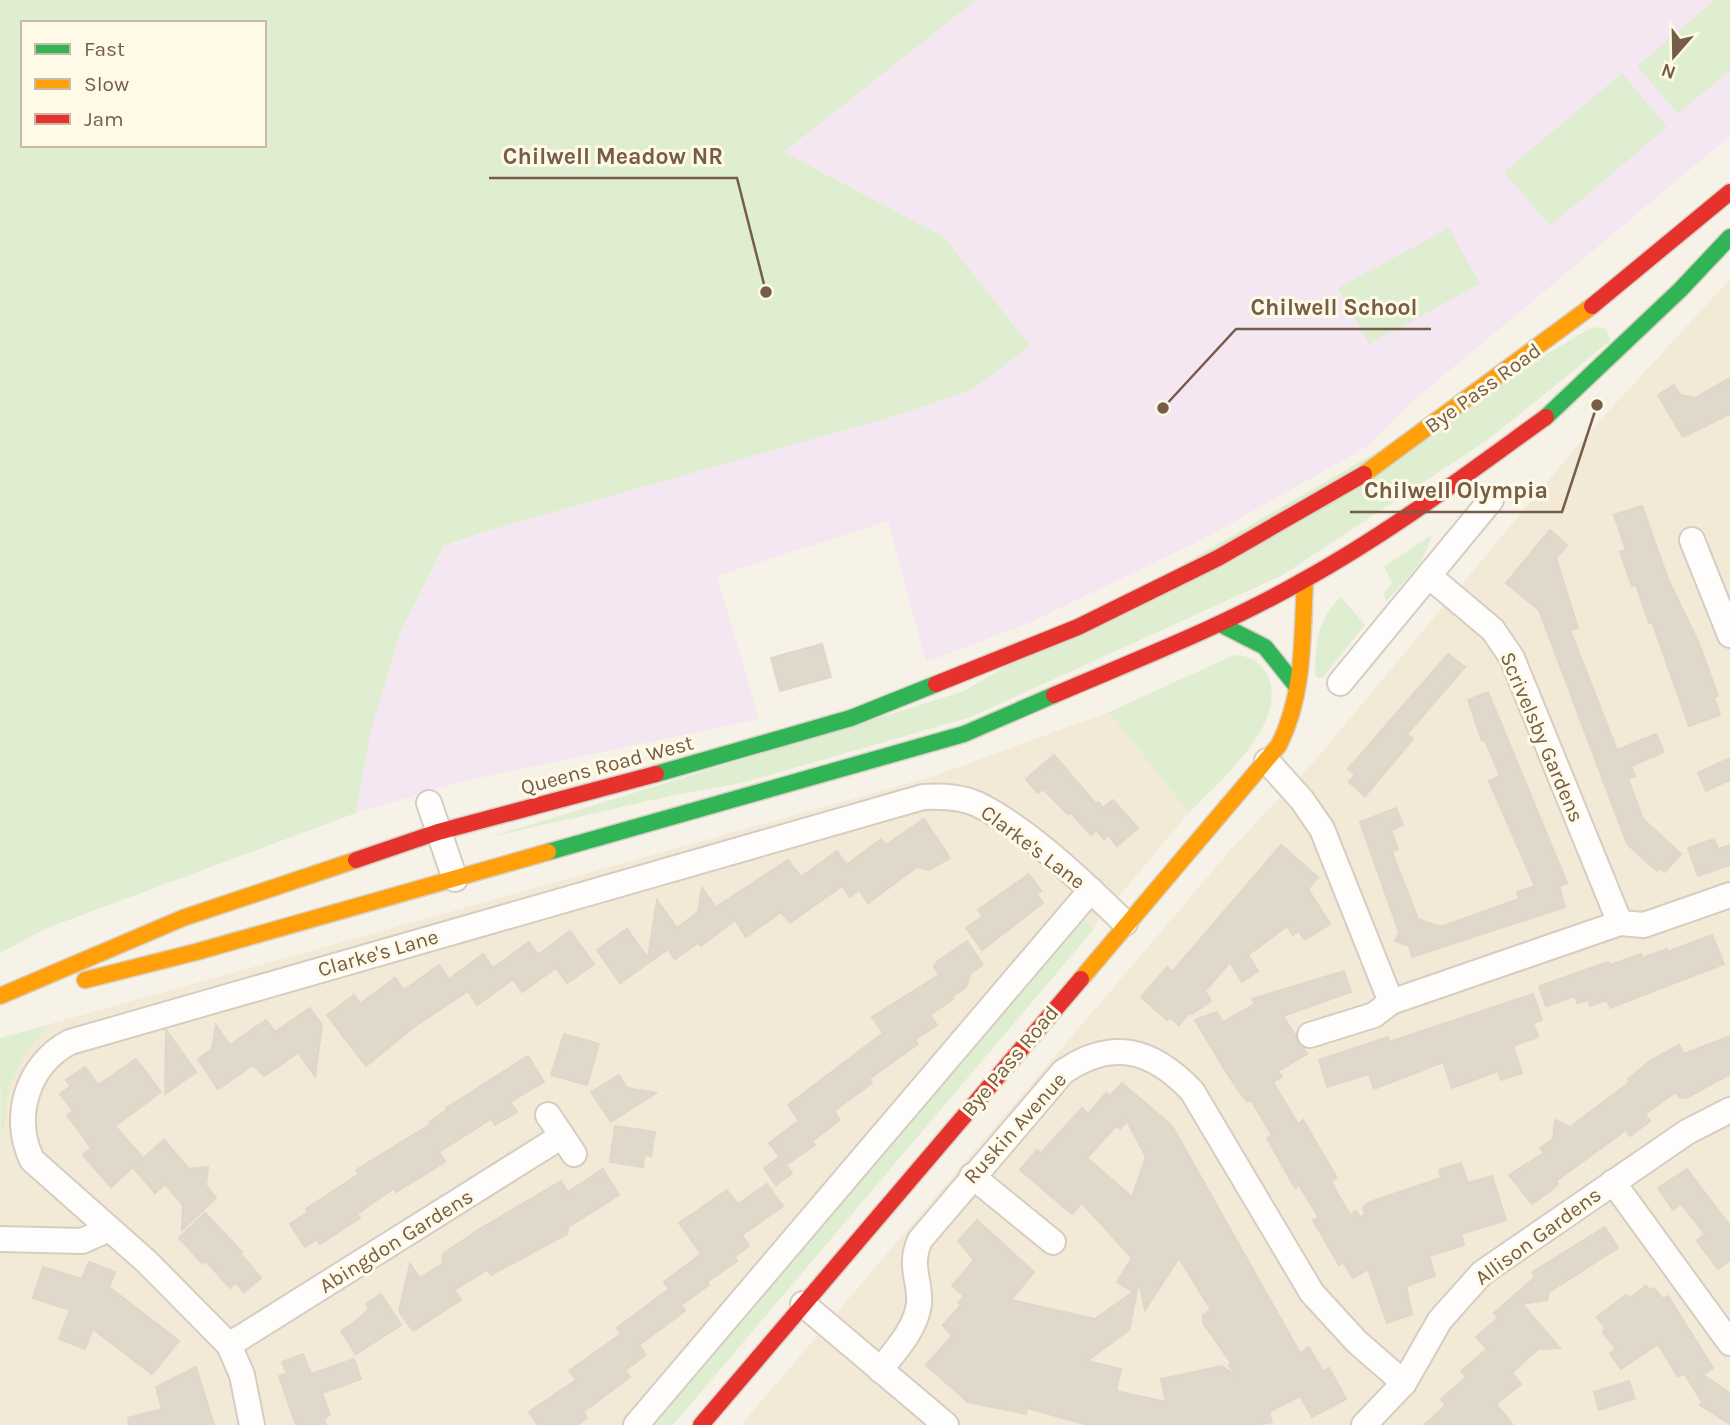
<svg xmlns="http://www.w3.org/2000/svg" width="1730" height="1425" font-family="Karla,sans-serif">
	<rect width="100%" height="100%" fill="#f7f2e7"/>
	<g fill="#f3e9d7">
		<polygon points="1730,279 1730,1425 741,1425 1233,847 1318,757 1582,440"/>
		<polygon points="1109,712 1189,813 673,1425 0,1425 0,1038 934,776"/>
	</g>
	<polygon fill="#f4e7f1" points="976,0 1730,0 1730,136 1413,401 1368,446 1203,539 1029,623 926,662 888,521 717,576 759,719 464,781 356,813 370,733 400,633 444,547 490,530 902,414 973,389 1030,346 944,237 784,152"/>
	<g fill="#dfeed1" fill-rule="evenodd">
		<path d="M0 0H976L784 152 944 237 1030 346 973 389 902 414 490 530 444 546 400 633 370 734 356 813 47 928 0 953ZM23 23H264V145H23Z"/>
		<polygon points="1715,0 1730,0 1730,70 1678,114 1637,66"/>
		<polygon points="1622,73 1667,127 1550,226 1504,172"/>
		<polygon points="1449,228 1480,284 1369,344 1338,288"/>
		<polygon points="1593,327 1606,329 1610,341 1489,439 1281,576 971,717 742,783 679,794 490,837 962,692"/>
		<polygon points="1433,534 1421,562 1386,602 1384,593 1392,582 1384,567"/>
		<path d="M1341 597 1365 625 1323 677 1318 678 1315 675C1315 644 1317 619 1341 597Z"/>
		<path d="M1234 655C1248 656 1257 659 1265 671 1295 719 1218 782 1189 813L1109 712Z"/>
		<polygon points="1083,920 1094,929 673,1425 653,1425"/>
		<polygon points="48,1025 26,1053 9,1086 2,1143 0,1038"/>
	</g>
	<g fill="#e1d8cc" stroke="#e0d6c9" stroke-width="2" fill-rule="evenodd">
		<polygon points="1730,378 1730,414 1683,437 1658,395 1674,385 1680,395 1695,398"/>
		<polygon points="1642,506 1668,579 1700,646 1718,696 1714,697 1720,715 1689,726 1652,622 1649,623 1636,585 1632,586 1620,552 1626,550 1614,515"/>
		<polygon points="1550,530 1567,545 1556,558 1578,628 1570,630 1617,750 1656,734 1664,752 1631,766 1635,776 1628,779 1643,819 1681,854 1665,872 1660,868 1657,871 1627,844 1539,610 1506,583"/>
		<polygon points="822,644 831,677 780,691 771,658"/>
		<polygon points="1448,654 1465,667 1407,734 1413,739 1365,796 1349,782 1355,775 1348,769"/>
		<polygon points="1488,692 1567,883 1559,886 1565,907 1412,957 1409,946 1395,941 1399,932 1360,822 1396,808 1403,825 1391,830 1398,849 1392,852 1418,919 1440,927 1519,899 1517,892 1535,886 1489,781 1500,776 1485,740 1482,741 1468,700"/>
		<polygon points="1054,755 1096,804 1098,802 1103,808 1113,800 1138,828 1117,846 1108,835 1104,839 1096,830 1091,835 1070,812 1068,814 1043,789 1038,793 1026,779"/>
		<polygon points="1730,758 1730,780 1706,791 1698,773"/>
		<polygon points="924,819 950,858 929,870 917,867 868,903 859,890 850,897 842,886 790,923 781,912 746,937 735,920 701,946 698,943 675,959 668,949 620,983 597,950 627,929 648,958 657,900 677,928 698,912 702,888 716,907 788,860 801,877 837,851 846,865 881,839 886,845"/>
		<polygon points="1714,839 1718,849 1730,845 1730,865 1698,876 1688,848"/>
		<polygon points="1281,845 1318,877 1308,889 1330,924 1305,940 1299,931 1293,935 1287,926 1248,955 1258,971 1242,982 1230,962 1205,991 1211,1001 1192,1014 1190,1012 1179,1025 1169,1017 1167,1020 1141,997 1167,967 1172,972"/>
		<polygon points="1029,874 1041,891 1037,894 1043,903 982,950 966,928 983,916 978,910"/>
		<polygon points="570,931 594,964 567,983 556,968 522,992 513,979 477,1005 468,991 415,1026 366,1066 327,1015 354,995 360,1004 395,978 404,990 439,965 449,979 483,954 493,968 529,942 538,955"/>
		<polygon points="1712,935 1724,964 1610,1008 1607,1000 1590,1006 1588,1000 1577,1003 1575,996 1546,1006 1539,986 1608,962 1610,965 1641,954 1643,958 1667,949 1667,952"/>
		<polygon points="967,941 983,965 971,973 966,987 952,997 953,999 930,1015 937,1025 915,1040 918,1044 869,1079 872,1083 834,1111 840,1120 812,1141 815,1145 786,1165 792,1173 776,1185 764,1168 780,1157 769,1143 799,1121 788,1105 883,1033 872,1017 939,975 934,967 937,962"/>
		<polygon points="1344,971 1351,992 1283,1016 1307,1054 1278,1071 1282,1077 1273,1082 1298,1124 1303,1120 1337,1178 1331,1182 1350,1215 1356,1211 1360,1217 1365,1215 1363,1207 1370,1202 1441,1178 1439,1170 1461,1163 1468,1183 1492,1176 1506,1220 1461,1234 1464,1245 1429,1256 1435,1276 1406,1286 1412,1314 1387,1323 1368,1269 1353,1278 1343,1262 1339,1265 1313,1220 1319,1218 1299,1185 1295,1188 1267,1138 1272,1135 1251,1100 1247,1102 1228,1075 1195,1020 1217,1012 1223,1022 1255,1004 1252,999"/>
		<polygon points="1533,994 1542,1020 1533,1023 1538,1037 1513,1046 1522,1073 1501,1080 1498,1071 1452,1088 1443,1062 1374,1089 1369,1074 1327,1087 1319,1060 1388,1037 1389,1042"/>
		<polygon points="310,1008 322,1025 315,1076 298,1053 264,1076 253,1065 218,1089 198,1059 212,1049 216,1025 230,1045 266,1020 275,1032"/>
		<polygon points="166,1030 196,1072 165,1094"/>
		<polygon points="564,1034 599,1044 587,1085 551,1075"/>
		<polygon points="1730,1036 1730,1074 1688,1097 1680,1098 1676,1092 1645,1114 1650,1121 1630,1136 1626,1130 1556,1181 1558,1184 1553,1189 1532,1204 1509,1175 1544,1153 1540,1148 1553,1139 1555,1120 1570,1127 1630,1082 1628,1079 1651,1060 1679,1045 1684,1054"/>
		<polygon points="528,1056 544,1082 510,1102 517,1112 495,1125 491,1119 439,1152 445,1162 396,1192 394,1188 357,1214 360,1218 320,1244 317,1239 305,1247 290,1224 308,1212 306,1209 359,1174 356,1170 431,1124 429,1122 447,1110 446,1108"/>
		<polygon points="136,1059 161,1092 115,1126 143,1158 111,1187 83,1155 91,1148 67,1115 73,1111 60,1094 71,1086 66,1080 85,1067 98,1085"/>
		<polygon points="619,1075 627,1088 656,1093 611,1122 591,1092"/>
		<path d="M1122 1083 1172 1126 1300 1353 1309 1347 1323 1372 1329 1368 1346 1399 1312 1417 1300 1396 1269 1412 1272 1422 1257 1425H1088L1027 1408 1026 1414 968 1402 926 1365 952 1336 943 1325 961 1305 958 1303 964 1296 952 1286 974 1260 958 1241 977 1220 1034 1272 1011 1300 1095 1319 1133 1292 1117 1282 1132 1258 1082 1203 1072 1214 1020 1170 1037 1150 1041 1153 1082 1108 1088 1114 1106 1093 1110 1096ZM1127 1121 1146 1157 1132 1197 1087 1158 1116 1126 1120 1129ZM1179 1258 1211 1310 1203 1315V1323L1232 1364 1229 1365 1236 1376 1222 1366 1161 1379 1166 1402 1116 1391 1121 1369 1087 1361 1129 1330 1139 1282 1145 1310Z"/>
		<polygon points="615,1126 655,1132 651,1156 644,1155 643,1167 610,1162"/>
		<polygon points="164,1140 189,1169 208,1167 206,1186 216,1198 182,1230 183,1205 165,1184 155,1193 133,1167"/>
		<polygon points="603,1169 619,1195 568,1227 567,1234 491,1275 487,1270 454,1290 461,1300 413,1331 399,1311 410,1264 420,1278 442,1264 443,1254 478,1230 561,1181 568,1192"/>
		<polygon points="1687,1169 1730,1226 1730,1260 1718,1269 1697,1241 1705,1234 1681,1204 1673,1210 1658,1188"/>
		<polygon points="767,1184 783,1206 742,1235 749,1246 734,1257 737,1261 707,1282 709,1285 681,1305 685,1311 639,1345 646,1355 625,1370 630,1377 583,1412 587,1418 577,1425 538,1425 529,1412 576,1380 569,1371 621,1334 617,1328 669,1289 664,1282 701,1254 679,1223 727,1190 738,1204"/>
		<polygon points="205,1213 242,1252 240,1253 261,1278 244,1292 236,1283 230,1288 206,1261 203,1264 179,1238"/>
		<polygon points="1605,1227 1618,1248 1549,1292 1547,1300 1522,1304 1560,1348 1538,1349 1512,1373 1521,1384 1496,1404 1513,1425 1424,1425 1446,1405 1441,1399 1466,1377 1461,1371 1487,1349 1476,1337 1498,1318 1494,1313 1534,1278 1533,1272"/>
		<polygon points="89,1262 115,1272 109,1287 179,1341 152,1374 93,1329 85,1349 59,1339 70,1310 33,1298 43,1267 82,1279"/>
		<polygon points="1646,1286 1650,1291 1654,1288 1663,1299 1668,1296 1713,1368 1703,1375 1730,1393 1730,1424 1700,1405 1702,1402 1684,1373 1678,1377 1658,1344 1621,1369 1610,1354 1616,1349 1603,1333 1605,1328 1597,1317 1626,1295 1629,1299"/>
		<polygon points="381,1294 401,1325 356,1354 341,1331 360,1318 369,1309 366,1304"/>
		<polygon points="303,1354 311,1374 354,1359 361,1379 322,1393 330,1415 324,1418 326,1425 296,1425 279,1376 287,1373 282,1362"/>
		<polygon points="196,1367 214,1425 129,1425 128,1418 162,1409 156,1387"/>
		<polygon points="1629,1381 1635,1398 1599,1410 1594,1392"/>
	</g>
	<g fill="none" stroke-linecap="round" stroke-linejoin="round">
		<g stroke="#d6cdc2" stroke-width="28">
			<g id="street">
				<polyline points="1692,540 1730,635"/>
				<polyline points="1340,683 1491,500"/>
				<polyline points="1267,761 1302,800 1322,829 1391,1002 1620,923 1512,658 1493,630 1429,576"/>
				<polyline points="429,803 455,879"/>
				<polyline points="1620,923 1644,925 1730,895"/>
				<polyline points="1310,1035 1374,1015 1391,1002"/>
				<polyline points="548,1115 574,1154"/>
				<polyline points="972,1176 1053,1242"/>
				<polyline points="1613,1182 1730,1343"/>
				<polyline points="0,1239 82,1241 109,1229"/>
				<polyline points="803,1304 946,1425"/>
				<polyline points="229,1345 562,1136"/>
				<path d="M880 1370C895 1351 916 1329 919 1304 921 1280 908 1267 920 1240L1063 1072C1112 1038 1152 1049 1192 1091L1312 1293 1357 1342 1404 1383"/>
				<path d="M252 1425 242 1375 229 1345 147 1262 32 1160C11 1116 28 1064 70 1042L923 797C941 796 960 796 977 804 1027 828 1085 884 1125 923"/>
				<polyline points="636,1425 1091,890"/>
				<polyline points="1364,1425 1404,1383 1440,1320 1482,1273 1687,1132 1730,1110"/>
			</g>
		</g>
		<g stroke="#d7cfc4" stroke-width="19">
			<g id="fast">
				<polyline points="1546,417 1680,290 1730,237"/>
				<polyline points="1220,624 1265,647 1297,687"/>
				<polyline points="656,774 851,718 936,684"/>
				<polyline points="548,852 964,734 1054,695"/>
			</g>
		</g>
		<g stroke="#d7cfc4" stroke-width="19">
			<g id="slow">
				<polyline points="1364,474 1592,306"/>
				<path d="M1081 979 1279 745C1305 693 1302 636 1305 580"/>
				<polyline points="85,980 196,952 548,852"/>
				<polyline points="0,996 183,918 356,860"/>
			</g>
		</g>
		<g stroke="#d7cfc4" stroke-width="19">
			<g id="jam">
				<polyline points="1592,306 1730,192"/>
				<polyline points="936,684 1078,627 1218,558 1364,474"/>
				<path d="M1054 695C1138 659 1224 626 1304 580 1389 533 1467 474 1546 417"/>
				<polyline points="356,860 438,832 656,774"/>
				<polyline points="701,1425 1081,979"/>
			</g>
		</g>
		<use href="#street" stroke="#fefdfb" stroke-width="24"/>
		<use href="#fast" stroke="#30b455" stroke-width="16"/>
		<use href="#slow" stroke="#ff9f0a" stroke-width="16"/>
		<use href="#jam" stroke="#e5322d" stroke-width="16"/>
	</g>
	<g text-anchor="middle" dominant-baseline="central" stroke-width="6" stroke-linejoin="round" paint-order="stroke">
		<g font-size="21" fill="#755d47" stroke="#fff9e8">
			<text transform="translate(1483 388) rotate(-36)">Bye Pass Road</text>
			<text transform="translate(1542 737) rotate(67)">Scrivelsby Gardens</text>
			<text transform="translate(607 765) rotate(-15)">Queens Road West</text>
			<text transform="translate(1033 847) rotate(37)">Clarke's Lane</text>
			<text transform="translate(378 953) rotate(-16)">Clarke's Lane</text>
			<text transform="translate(1010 1061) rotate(-50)">Bye Pass Road</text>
			<text transform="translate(1015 1128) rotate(-48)">Ruskin Avenue</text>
			<text transform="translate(1538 1236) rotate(-36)">Allison Gardens</text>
			<text transform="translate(396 1241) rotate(-32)">Abingdon Gardens</text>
		</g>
	</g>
	<path fill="none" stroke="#755d47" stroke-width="2.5" d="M766 292L737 178H489M1163 408L1236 329H1431M1597 405L1562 512H1350"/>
	<g fill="#755d47" stroke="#fff9e8" stroke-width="2.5">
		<circle cx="766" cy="292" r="7"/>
		<circle cx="1163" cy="408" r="7"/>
		<circle cx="1597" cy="405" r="7"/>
	</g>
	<g font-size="23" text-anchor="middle" font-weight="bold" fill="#755d47" stroke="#fff9e8" stroke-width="6" stroke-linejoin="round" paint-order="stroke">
		<text x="613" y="164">Chilwell Meadow NR</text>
		<text x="1334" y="315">Chilwell School</text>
		<text x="1456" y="498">Chilwell Olympia</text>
	</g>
	<rect x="21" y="21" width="245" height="126" fill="#fff9e8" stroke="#c8bba8" stroke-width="2"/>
	<rect x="35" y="44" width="35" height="10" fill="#30b455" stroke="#c8bba8" stroke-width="2"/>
	<text x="84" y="56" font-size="21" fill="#755d47">Fast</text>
	<rect x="35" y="79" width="35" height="10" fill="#ff9f0a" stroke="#c8bba8" stroke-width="2"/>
	<text x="84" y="91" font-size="21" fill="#755d47">Slow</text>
	<rect x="35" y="114" width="35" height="10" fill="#e5322d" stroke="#c8bba8" stroke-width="2"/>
	<text x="84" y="126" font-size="21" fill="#755d47">Jam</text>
	<g transform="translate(1674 56) rotate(200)" stroke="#fff9e8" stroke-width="5" paint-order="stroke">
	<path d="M0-5L12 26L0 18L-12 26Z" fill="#755d47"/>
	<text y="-10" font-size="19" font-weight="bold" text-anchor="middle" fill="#755d47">N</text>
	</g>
</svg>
